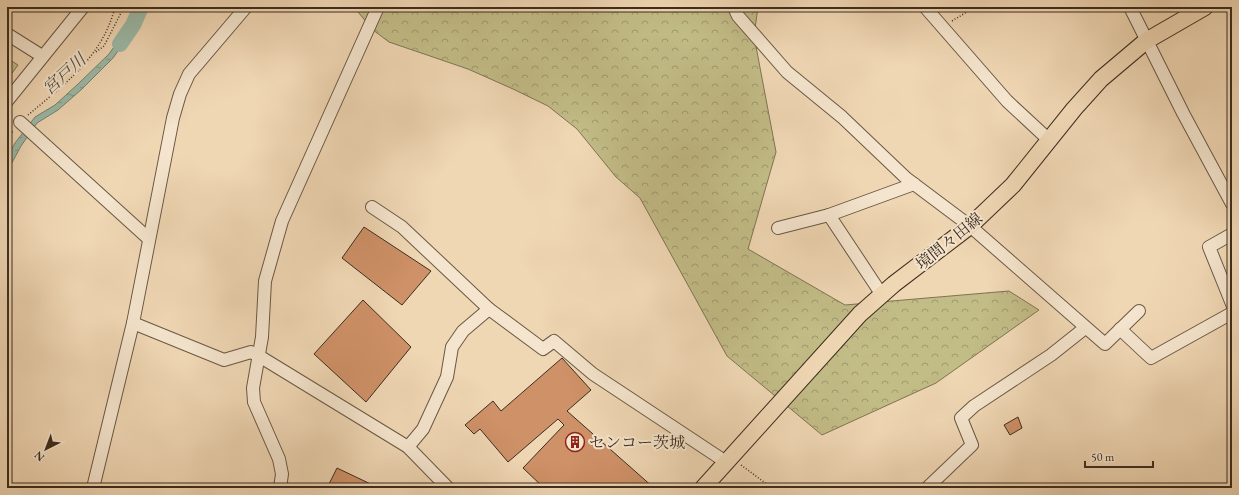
<svg xmlns="http://www.w3.org/2000/svg" width="1239" height="495" font-family="'EB Garamond','Noto Serif JP',serif">
	<defs>
		<pattern id="grass-tufts" width="24" height="20" patternUnits="userSpaceOnUse"><rect width="24" height="20" fill="#c2bc87"/><path d="M3 7l-1-3M5 7V3M7 7l1-3M15 17l-1-3M17 17v-4M19 17l1-3" fill="none" stroke="#9f996e"/></pattern>
		<pattern id="forest-crowns" width="20" height="18" patternUnits="userSpaceOnUse"><rect width="20" height="18" fill="#c2bc87"/><path d="M2 6a3 3 0 1 1 6 0M12 15a3 3 0 1 1 6 0" fill="none" stroke="#9f996e"/></pattern>
		<pattern id="water-ripples" width="26" height="14" patternUnits="userSpaceOnUse"><rect width="26" height="14" fill="#9bbaa8"/><path d="M2 4q2-2 4 0t4 0M15 11q2-2 4 0t4 0" fill="none" stroke="#809888"/></pattern>
	</defs>
	<rect width="100%" height="100%" fill="#f0d7b4"/>
	<filter id="stains"><feTurbulence type="fractalNoise" baseFrequency=".005" numOctaves="4"/><feColorMatrix values="0 0 0 0 .2 0 0 0 0 .09 0 0 0 0 .02 0 0 0 .5 -.17"/></filter>
	<radialGradient id="worn" r=".72"><stop offset=".6" stop-color="#630" stop-opacity="0"/><stop offset="1" stop-color="#630" stop-opacity=".3"/></radialGradient>
	<polygon fill="url(#grass-tufts)" stroke="#7f7453" points="7,58 18,65 7,80"/>
	<polygon fill="url(#forest-crowns)" stroke="#7f7453" points="356,7 758,7 754,36 776,152 748,249 845,305 1009,291 1039,310 936,383 822,435 727,356 640,198 616,177 577,129 548,106 513,89 468,69 389,42 373,30 358,12"/>
	<polygon fill="url(#water-ripples)" stroke="#758271" points="130,24 135,27 113,58 82,89 58,110 37,123 21,146 7,172 7,158 15,143 35,117 55,105 78,84 109,54"/>
	<g fill="none" stroke-linecap="round" stroke-linejoin="round">
		<polyline stroke="#9bbaa8" stroke-width="16" points="120,44 133,25 141,7"/>
	</g>
	<g fill="#cf9168" stroke="#3c2d1f">
		<polygon points="364,227 431,271 402,305 342,258"/>
		<polygon points="363,300 411,347 366,402 314,354"/>
		<polygon points="562,358 591,390 567,411 654,488 544,488 523,468 564,425 558,419 508,462 480,429 474,434 465,425 493,401 501,411"/>
		<polygon points="1018,417 1022,428 1010,435 1004,425"/>
		<polygon points="337,468 379,488 327,488"/>
	</g>
	<g fill="none" stroke-linecap="round" stroke-linejoin="round">
		<g stroke="#695844" stroke-width="14">
			<g id="minor">
				<polyline points="734,7 738,16 787,72 842,117 906,178 970,226 1105,344 1139,311"/>
				<polyline points="925,7 1007,101 1049,140"/>
				<polyline points="1130,7 1183,113 1232,204"/>
				<polyline points="7,34 42,56"/>
				<polyline points="7,101 83,7"/>
				<polyline points="20,122 149,239"/>
				<polyline points="372,207 402,227 489,309 543,349 554,341 593,374 726,462"/>
				<polyline points="778,228 829,215"/>
				<polyline points="1232,234 1209,247 1232,304"/>
				<polyline points="882,295 829,215 914,184"/>
				<polyline points="133,323 224,360 251,352 259,356 408,447 448,488"/>
				<polyline points="1120,329 1151,358 1232,313"/>
				<polyline points="408,447 423,429 447,377 452,347 463,331 489,309"/>
				<polyline points="93,488 133,323 173,118 180,94 189,74 246,7"/>
				<polyline points="280,488 282,474 279,459 254,402 253,388 262,337 265,281 282,221 378,7"/>
				<polyline points="927,488 972,445 961,418 974,406 1051,355 1085,328"/>
			</g>
		</g>
		<g stroke="#3c2d1f" stroke-width="18">
			<polyline id="major" points="703,488 860,314 894,284 970,226 1013,185 1074,109 1101,79 1146,41 1205,7"/>
		</g>
		<g stroke="#3c2d1f" stroke-width="1.5" stroke-dasharray="1 2" stroke-linecap="butt">
			<polyline points="952,21 975,7"/>
			<polyline points="96,52 104,46 124,7"/>
			<path d="M28 115C65 84 103 56 115 7"/>
			<polyline points="7,140 13,131"/>
			<polyline points="741,465 772,488"/>
		</g>
		<use href="#minor" stroke="#f5e5ce" stroke-width="12"/>
		<use href="#major" stroke="#f0d7b4" stroke-width="16"/>
	</g>
	<defs>
		<g id="building-ring" transform="scale(1)"><circle r="9.5" fill="#f5e5ce" stroke="#8f2418" stroke-width="1.5"/><path d="M-4-6H4V6H1V3H-1V6H-4ZM-2.5-4.3h1.7v1.8h-1.7ZM.8-4.3h1.7v1.8H.8ZM-2.5-1h1.7V.8h-1.7ZM.8-1h1.7V.8H.8Z" fill="#8f2418"/></g>
	</defs>
	<g fill-rule="evenodd">
		<use href="#building-ring" x="575" y="442"/>
	</g>
	<g text-anchor="middle" dominant-baseline="central" stroke-width="4" stroke-linejoin="round" paint-order="stroke">
		<g font-size="16" fill="#3c2d1f" stroke="#f5e5ce">
			<text transform="translate(949 241) rotate(-39)">境間々田線</text>
		</g>
		<g font-size="16" fill="#3c2d1f" stroke="#f5e5ce" text-anchor="start">
			<text x="589" y="442">センコー茨城</text>
		</g>
		<g font-size="17" font-style="italic" fill="#545041" stroke="#f5e5ce">
			<text transform="translate(64 74) rotate(-42)">宮戸川</text>
		</g>
	</g>
	<rect width="1239" height="495" fill="none" stroke="#f0d7b4" stroke-width="24"/>
	<rect x="8" y="8" width="1223" height="479" fill="none" stroke="#3c2d1f" stroke-width="2"/>
	<rect x="12" y="12" width="1215" height="471" fill="none" stroke="#3c2d1f"/>
	<g transform="translate(46 449) rotate(222)" stroke="#f5e5ce" stroke-width="3" paint-order="stroke">
	<path d="M0-3L7 15L0 10L-7 15Z" fill="#3c2d1f"/>
	<text y="-6" font-size="11" font-weight="bold" text-anchor="middle" fill="#3c2d1f">N</text>
	</g>
	<path d="M1085 461v6h68v-6" fill="none" stroke="#3c2d1f" stroke-width="2"/>
	<text x="1091" y="461" font-size="12" fill="#3c2d1f" stroke="#f5e5ce" stroke-width="3" paint-order="stroke">50 m</text>
	<rect width="100%" height="100%" filter="url(#stains)"/>
	<rect width="100%" height="100%" fill="url(#worn)"/>
</svg>
